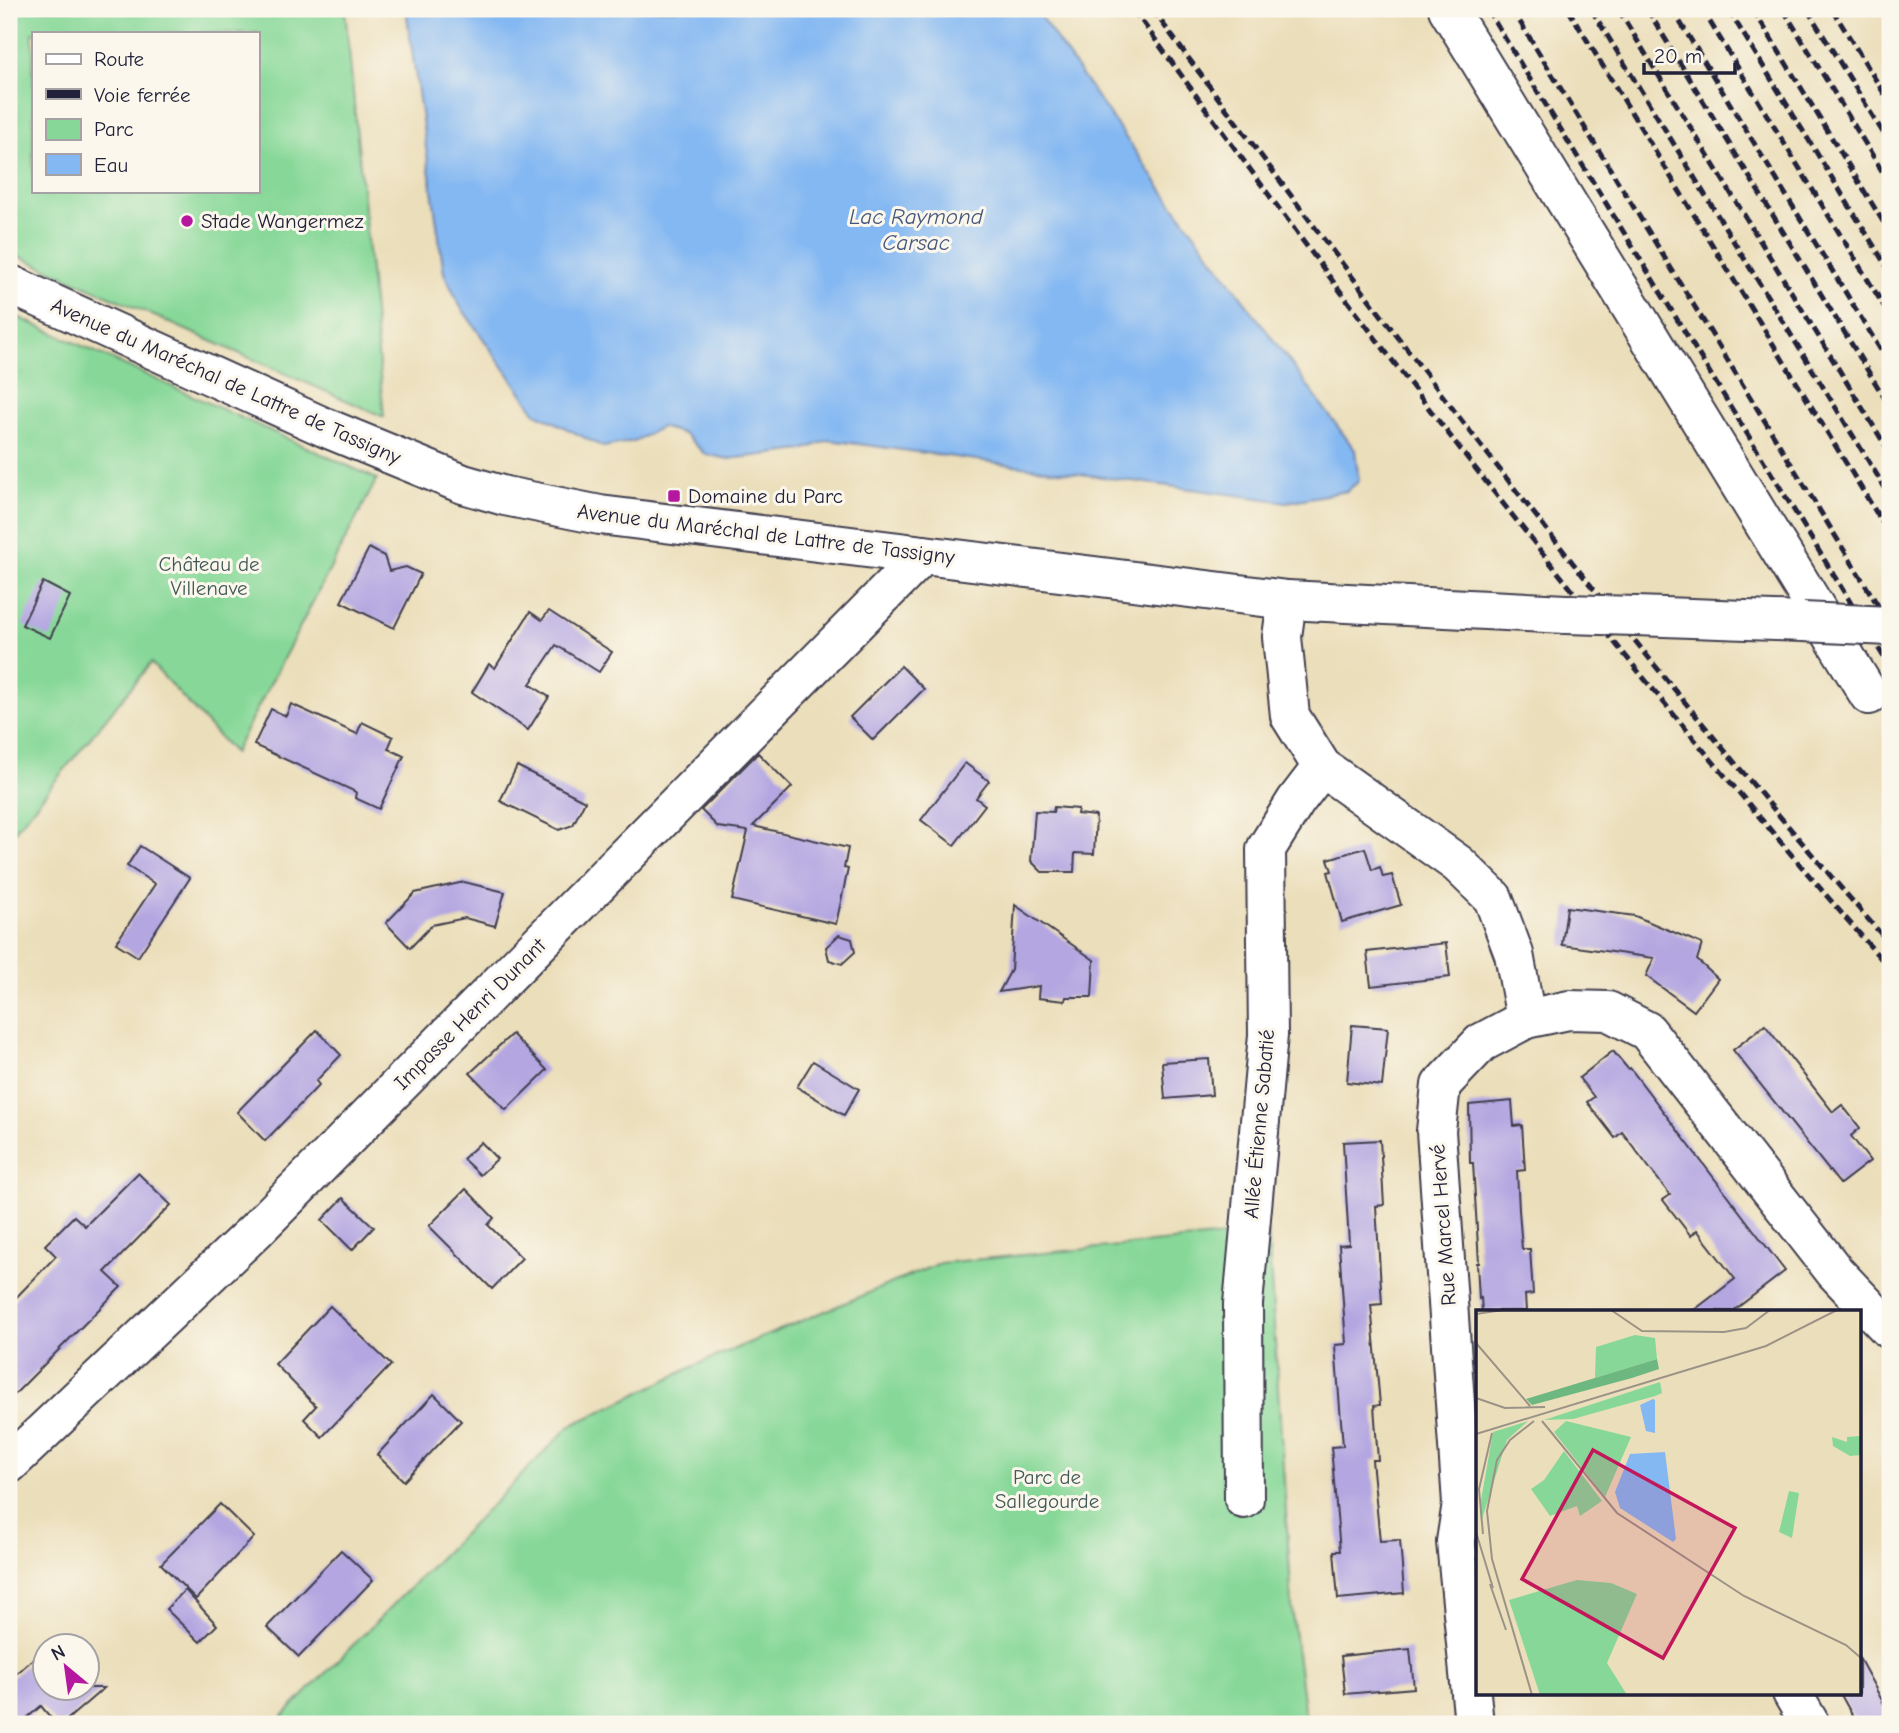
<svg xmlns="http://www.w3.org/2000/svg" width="1899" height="1733" font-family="'Comic Neue',sans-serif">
	<rect width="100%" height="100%" fill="#fbf7ec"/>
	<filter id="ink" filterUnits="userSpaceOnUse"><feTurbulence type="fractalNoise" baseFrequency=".0143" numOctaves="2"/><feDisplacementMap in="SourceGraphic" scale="14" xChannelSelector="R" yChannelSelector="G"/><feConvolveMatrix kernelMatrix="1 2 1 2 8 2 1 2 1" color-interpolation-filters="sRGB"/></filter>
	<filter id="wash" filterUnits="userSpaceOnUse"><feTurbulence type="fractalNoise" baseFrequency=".00686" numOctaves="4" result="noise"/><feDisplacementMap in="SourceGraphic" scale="28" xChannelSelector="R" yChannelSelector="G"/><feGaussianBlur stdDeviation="1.57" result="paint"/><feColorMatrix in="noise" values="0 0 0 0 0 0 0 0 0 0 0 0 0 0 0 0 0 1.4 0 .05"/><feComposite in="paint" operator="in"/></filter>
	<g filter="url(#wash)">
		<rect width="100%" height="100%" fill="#ebdeba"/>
		<g fill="#87d898" stroke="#547d6a" stroke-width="2" fill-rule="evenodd">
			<path d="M9 9H345L384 417 9 252ZM33 33H257V191H33Z"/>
			<polygon points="9,313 377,479 234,753 151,663 9,838"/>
			<polygon points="1268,1232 1293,1621 1306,1724 275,1724 570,1426 703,1362 940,1263"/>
		</g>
		<polygon fill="#84b8f2" stroke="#536d96" stroke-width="2" points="406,9 1035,9 1166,195 1355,450 1359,481 1347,491 1287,502 829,440 803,450 728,459 705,454 684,434 661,427 635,441 603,447 536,413 460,306 444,273"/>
		<g id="blocks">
			<g fill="#b3a6e1">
				<polygon points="369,548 384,556 389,571 406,567 421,574 394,628 341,602"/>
				<polygon points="43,582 70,596 50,638 22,625"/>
				<polygon points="549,611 612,652 599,672 556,645 530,684 549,697 528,730 472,692 489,664 495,668 530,612 542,620"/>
				<polygon points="901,666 924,689 873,740 850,717"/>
				<polygon points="291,704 357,734 362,722 393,737 388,749 404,756 379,809 355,798 356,792 254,745 271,709 286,716"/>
				<polygon points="758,753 792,787 753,826 848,848 844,868 848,869 836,924 732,900 748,831 718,827 701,810"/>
				<polygon points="965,763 989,781 976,798 985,805 954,845 921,820"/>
				<polygon points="517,766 585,801 573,825 559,830 500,801"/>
				<polygon points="1054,807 1078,809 1077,814 1096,816 1094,854 1075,853 1074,872 1042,872 1031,861 1035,811 1053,812"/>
				<polygon points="140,846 190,878 138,957 116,943 155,884 127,866"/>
				<polygon points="1365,848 1372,870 1380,867 1383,877 1392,875 1401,905 1342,922 1328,872 1332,871 1328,859"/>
				<polygon points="464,882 505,892 495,926 465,918 432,925 410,948 386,923 415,893"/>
				<polygon points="1015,905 1094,960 1092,997 1066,997 1065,1001 1038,998 1039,986 999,992 1011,970"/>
				<polygon points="1567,907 1635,916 1702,944 1697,960 1718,979 1694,1011 1646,976 1654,958 1562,945"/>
				<polygon points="839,935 852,939 855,952 842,964 829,960 826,947"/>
				<polygon points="1446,943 1450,977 1371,986 1367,952"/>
				<polygon points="1352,1025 1388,1028 1382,1086 1347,1082"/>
				<polygon points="1765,1025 1833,1112 1842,1105 1860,1128 1851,1136 1870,1161 1840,1184 1733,1050"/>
				<polygon points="317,1030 341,1055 316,1081 319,1085 265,1141 237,1112"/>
				<polygon points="512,1034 547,1070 506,1110 470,1073"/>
				<polygon points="1613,1051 1628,1069 1630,1068 1785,1271 1733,1311 1693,1311 1735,1279 1697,1230 1691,1236 1663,1200 1670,1195 1622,1132 1615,1138 1587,1102 1594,1097 1579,1078"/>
				<polygon points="1209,1059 1212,1095 1165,1099 1162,1062"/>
				<polygon points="813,1061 859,1089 844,1115 797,1087"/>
				<polygon points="1512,1101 1514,1126 1522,1125 1525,1170 1517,1171 1519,1210 1522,1249 1530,1249 1533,1294 1525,1295 1526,1311 1482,1311 1481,1298 1479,1299 1477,1263 1479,1263 1473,1163 1470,1163 1469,1105"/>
				<polygon points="1380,1140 1384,1205 1376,1206 1382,1304 1371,1305 1380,1405 1374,1406 1378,1460 1372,1460 1380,1541 1400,1540 1404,1593 1338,1599 1334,1551 1340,1551 1331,1447 1343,1446 1335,1345 1346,1344 1339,1245 1349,1244 1343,1142"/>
				<polygon points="481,1142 497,1159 480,1175 463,1159"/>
				<polygon points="138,1173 171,1205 105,1272 121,1287 9,1400 9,1305 56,1256 45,1245 74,1216 85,1226"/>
				<polygon points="466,1189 494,1218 488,1225 522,1258 492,1289 429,1226"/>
				<polygon points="343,1198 374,1227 352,1250 322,1220"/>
				<polygon points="330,1306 391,1365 322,1437 304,1419 316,1406 275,1364"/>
				<polygon points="434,1394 461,1421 404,1481 377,1455"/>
				<polygon points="220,1504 254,1537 196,1599 161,1564"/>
				<polygon points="341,1550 373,1580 299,1657 267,1627"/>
				<polygon points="185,1590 217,1625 200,1642 166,1609"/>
				<polygon points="46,1648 46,1688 104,1688 62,1724 56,1724 41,1706 20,1724 9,1724 9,1680"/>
				<polygon points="1410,1649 1414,1688 1345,1694 1341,1656"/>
				<polygon points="1859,1658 1890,1715 1890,1724 1857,1724 1840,1693 1859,1693"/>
			</g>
		</g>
	</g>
	<g filter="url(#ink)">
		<use href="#blocks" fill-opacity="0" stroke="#403e4e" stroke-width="2"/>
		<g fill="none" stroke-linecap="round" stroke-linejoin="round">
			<g stroke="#403e4e" stroke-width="42">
				<g id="minor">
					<polyline points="1448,9 1869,695"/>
					<polyline points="9,284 324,427 463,484 505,496 600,515 1287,600 1566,614"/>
					<polyline points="1287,600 1282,637 1290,716 1322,767 1458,864 1493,898 1514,954 1526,1019"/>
					<polyline points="1636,616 1803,622"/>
					<polyline points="9,1464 256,1230 923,555"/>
					<polyline points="1244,1499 1243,1304 1268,1035 1266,849 1296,801 1322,767"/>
					<polyline points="1792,1693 1810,1724"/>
					<polyline points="1474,1724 1456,1542 1462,1503 1436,1131 1441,1085 1481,1043 1526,1019 1569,1010 1608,1011 1647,1031 1835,1272 1890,1330"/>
				</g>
			</g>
			<use href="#minor" stroke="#fff" stroke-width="38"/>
			<g stroke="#22223b" stroke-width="5" stroke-dasharray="10 5" stroke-linecap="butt">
				<path d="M1133 9C1257 179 1381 350 1513 516 1635 670 1761 821 1890 969"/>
				<path d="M1152 9C1389 328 1627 646 1890 944"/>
				<polyline points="1487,9 1890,667"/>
				<polyline points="1512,9 1890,625"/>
				<polyline points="1568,9 1890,535"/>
				<polyline points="1591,9 1890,496"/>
				<polyline points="1618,9 1890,453"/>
				<polyline points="1647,9 1890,407"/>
				<polyline points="1672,9 1890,365"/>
				<polyline points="1702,9 1890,316"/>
				<polyline points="1728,9 1890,272"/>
				<polyline points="1753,9 1890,233"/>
				<polyline points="1783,9 1890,184"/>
				<polyline points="1807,9 1890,144"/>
				<polyline points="1832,9 1890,103"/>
			</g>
			<g stroke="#403e4e" stroke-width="42" stroke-linecap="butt">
				<g id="minor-bridge">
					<polyline points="1566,614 1636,616"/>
					<polyline points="1803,622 1890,626"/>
				</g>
			</g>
			<use href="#minor-bridge" stroke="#fff" stroke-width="38"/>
		</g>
	</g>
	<g fill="#b5179e" stroke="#fbf7ec" stroke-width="2.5">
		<circle cx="187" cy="221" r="7"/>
		<rect x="667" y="489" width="14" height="14" rx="3.5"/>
	</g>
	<g text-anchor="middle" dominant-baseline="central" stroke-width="6" stroke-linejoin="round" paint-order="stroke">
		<g font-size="21" fill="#22223b" stroke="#fbf7ec" text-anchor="start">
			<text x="201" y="221">Stade Wangermez</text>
			<text x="688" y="496">Domaine du Parc</text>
		</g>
		<g font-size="21" fill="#22223b" stroke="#fbf7ec">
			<text transform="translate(226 381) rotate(24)">Avenue du Maréchal de Lattre de Tassigny</text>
			<text transform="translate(766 534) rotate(7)">Avenue du Maréchal de Lattre de Tassigny</text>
			<text transform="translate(470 1014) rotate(-45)">Impasse Henri Dunant</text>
			<text transform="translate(1259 1124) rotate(-85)">Allée Étienne Sabatié</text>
			<text transform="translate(1443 1225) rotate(-94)">Rue Marcel Hervé</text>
		</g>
		<g font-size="21" fill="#405957" stroke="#fbf7ec">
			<text x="209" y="564">Château de<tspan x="209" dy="24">Villenave</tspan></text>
			<text x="1047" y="1477">Parc de<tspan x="1047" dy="24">Sallegourde</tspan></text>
		</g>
		<g font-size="23" font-style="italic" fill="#44567b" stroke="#fbf7ec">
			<text x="916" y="216">Lac Raymond<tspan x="916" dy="26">Carsac</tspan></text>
		</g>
	</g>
	<g transform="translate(1476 1310)">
		<rect width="385" height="385" fill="#ebdeba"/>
		<path d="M159 25 179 28 181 49 119 68 120 37ZM184 72 186 83 179 86 97 109 68 110ZM52 111 31 130 5 212 4 196 17 122ZM90 111 155 127 129 187 78 122ZM384 126 385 145 374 146 357 136 356 127 371 132V127ZM88 141 126 191 104 206 101 196 74 206 55 179 68 170ZM313 181 323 183 316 228 303 222ZM101 270 135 273 161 284 131 353 151 385H64L33 290Z" fill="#87d898"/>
		<path d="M181 49 183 59 156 68 56 95 50 89Z" fill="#6db880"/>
		<path d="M177 89 179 90V123L170 121 164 95ZM189 142 200 229 197 232 144 198 139 182 154 144Z" fill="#84b8f2"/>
		<path fill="none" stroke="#9b9387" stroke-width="2" d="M135 0 166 21 248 22 270 18 294 0M0 4 27 0M0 33 54 96M0 88 29 98 69 97M66 111 141 203 268 286 370 335 385 348M0 124 290 36 361 0M0 222 17 278M7 224 3 179 16 123M14 274 30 320M56 385 16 249 11 201 21 150 34 130 58 111"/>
		<path fill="#c2185b" fill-opacity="0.15" stroke="#c2185b" stroke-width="3.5" d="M117 140 259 218 187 348 46 269Z"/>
		<rect width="385" height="385" fill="none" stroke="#22223b" stroke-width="3.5"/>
	</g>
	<rect width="1899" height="1733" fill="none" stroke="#fbf7ec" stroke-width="35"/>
	<rect x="32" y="32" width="228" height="161" fill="#fbf7ec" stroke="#a4a2a5" stroke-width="2"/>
	<rect x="46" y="54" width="35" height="10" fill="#ffffff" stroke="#a4a2a5" stroke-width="2"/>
	<text x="94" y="66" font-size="21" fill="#22223b">Route</text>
	<rect x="46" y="89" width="35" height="10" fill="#22223b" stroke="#a4a2a5" stroke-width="2"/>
	<text x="94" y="102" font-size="21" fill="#22223b">Voie ferrée</text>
	<rect x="46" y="119" width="35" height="21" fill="#87d898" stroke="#a4a2a5" stroke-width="2"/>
	<text x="94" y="136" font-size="21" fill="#22223b">Parc</text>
	<rect x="46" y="154" width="35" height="21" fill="#84b8f2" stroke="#a4a2a5" stroke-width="2"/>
	<text x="94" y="172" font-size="21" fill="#22223b">Eau</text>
	<g transform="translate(66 1667) rotate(331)"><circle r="33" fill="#fbf7ec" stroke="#a4a2a5" stroke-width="2"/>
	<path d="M0-5L12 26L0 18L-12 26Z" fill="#b5179e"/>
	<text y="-10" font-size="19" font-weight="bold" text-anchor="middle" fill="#22223b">N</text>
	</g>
	<path d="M1644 63v10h91v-10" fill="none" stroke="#22223b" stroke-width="3.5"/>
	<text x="1654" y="63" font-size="21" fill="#22223b" stroke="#fbf7ec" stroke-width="5" paint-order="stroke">20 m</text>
</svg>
